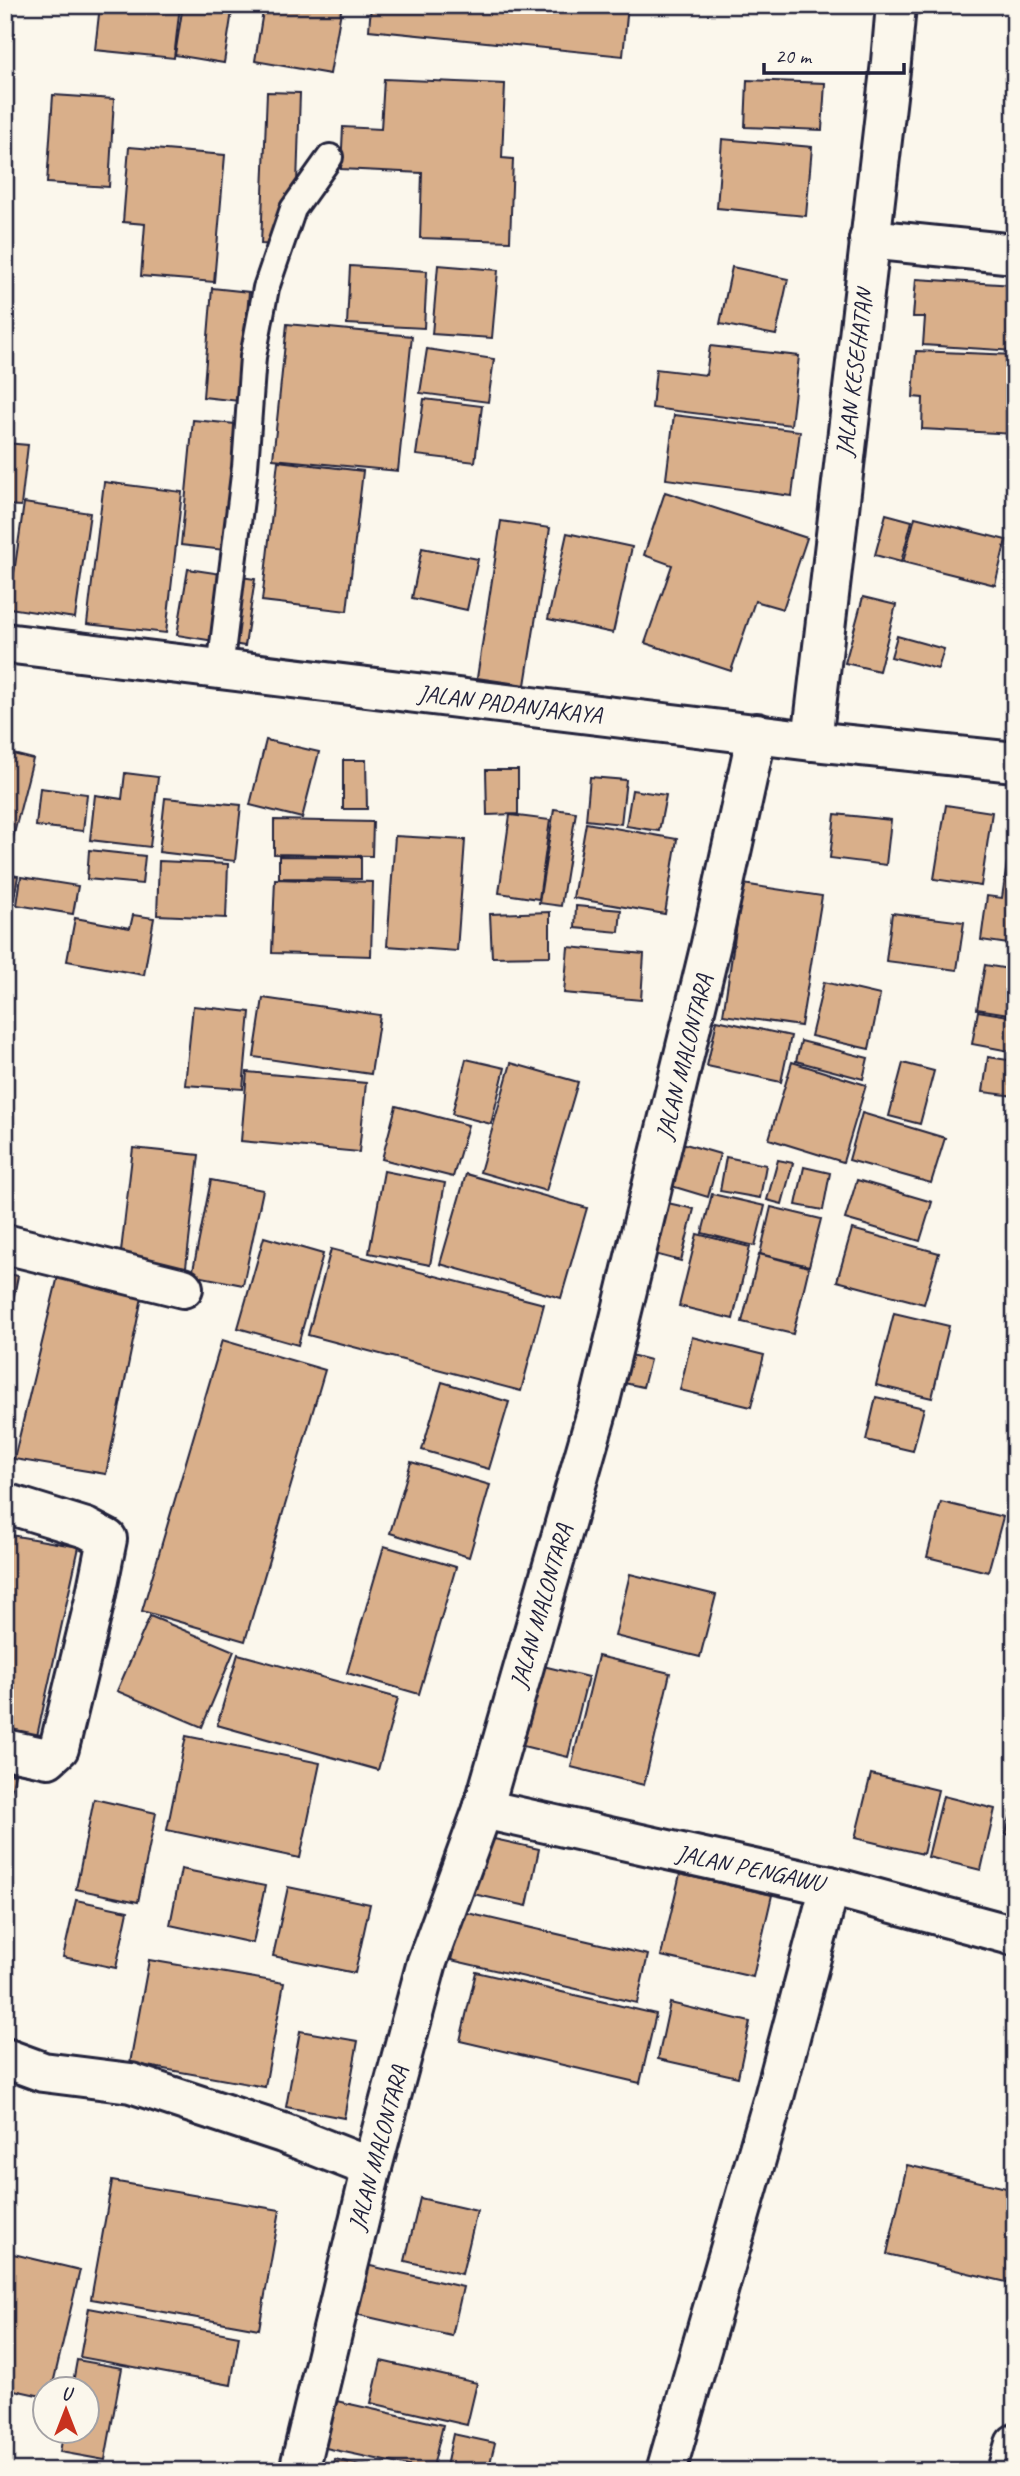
<svg xmlns="http://www.w3.org/2000/svg" width="1020" height="2476" font-family="Caveat,sans-serif">
	<rect width="100%" height="100%" fill="#fbf7ec"/>
	<filter id="ink" filterUnits="userSpaceOnUse"><feTurbulence type="fractalNoise" baseFrequency=".0143" numOctaves="2"/><feDisplacementMap in="SourceGraphic" scale="14" xChannelSelector="R" yChannelSelector="G"/><feConvolveMatrix kernelMatrix="1 2 1 2 8 2 1 2 1" color-interpolation-filters="sRGB"/></filter>
	<g filter="url(#ink)">
		<g fill="#d9af8a" stroke="#22223b" stroke-width="2">
			<polygon points="100,5 180,5 174,58 95,50"/>
			<polygon points="183,5 233,5 224,63 175,55"/>
			<polygon points="264,5 342,5 330,74 255,61"/>
			<polygon points="371,5 628,5 623,56 369,30"/>
			<polygon points="384,79 505,84 502,158 513,159 510,241 420,238 422,173 341,169 343,127 381,129"/>
			<polygon points="747,80 825,83 822,130 745,127"/>
			<polygon points="267,92 300,93 295,245 261,244"/>
			<polygon points="53,95 114,99 109,187 47,183"/>
			<polygon points="722,139 812,147 806,216 717,208"/>
			<polygon points="129,147 225,155 214,282 141,276 145,224 123,222"/>
			<polygon points="438,265 498,270 492,338 432,334"/>
			<polygon points="350,266 427,271 424,328 347,324"/>
			<polygon points="732,267 788,279 776,335 720,324"/>
			<polygon points="916,279 1015,285 1015,351 923,345 925,317 913,317"/>
			<polygon points="212,288 249,292 239,401 203,397"/>
			<polygon points="287,324 412,336 398,471 273,459"/>
			<polygon points="710,346 799,356 791,425 652,408 656,369 706,375"/>
			<polygon points="427,349 494,359 488,402 420,393"/>
			<polygon points="916,351 1015,355 1015,434 922,429 923,398 913,397"/>
			<polygon points="424,399 482,406 475,462 416,455"/>
			<polygon points="674,415 800,431 792,496 666,479"/>
			<polygon points="193,420 246,425 233,551 181,545"/>
			<polygon points="5,443 28,445 21,506 5,505"/>
			<polygon points="278,461 363,471 347,611 262,601"/>
			<polygon points="104,482 182,492 166,633 87,624"/>
			<polygon points="665,492 807,538 783,609 755,601 731,671 645,643 672,565 644,555"/>
			<polygon points="24,503 90,513 75,618 9,608"/>
			<polygon points="886,514 912,521 901,562 875,555"/>
			<polygon points="915,517 1006,540 995,585 903,562"/>
			<polygon points="501,521 550,528 525,685 477,678"/>
			<polygon points="567,533 632,547 613,633 548,619"/>
			<polygon points="422,548 478,559 467,610 412,598"/>
			<polygon points="188,569 255,579 245,646 177,635"/>
			<polygon points="863,597 896,605 879,671 845,663"/>
			<polygon points="897,636 944,649 938,669 891,657"/>
			<polygon points="266,740 319,752 302,818 250,805"/>
			<polygon points="5,752 33,759 5,869"/>
			<polygon points="343,760 366,760 367,809 343,809"/>
			<polygon points="486,770 518,770 518,814 487,815"/>
			<polygon points="125,773 158,777 150,847 90,840 95,795 122,799"/>
			<polygon points="590,777 626,780 621,824 586,820"/>
			<polygon points="40,788 87,794 83,831 36,826"/>
			<polygon points="632,790 666,795 659,831 626,826"/>
			<polygon points="165,798 241,805 235,861 159,852"/>
			<polygon points="946,805 992,812 981,886 934,879"/>
			<polygon points="554,809 576,812 561,906 539,903"/>
			<polygon points="835,814 891,820 886,865 830,858"/>
			<polygon points="510,815 550,820 539,899 499,893"/>
			<polygon points="274,820 373,822 372,856 274,854"/>
			<polygon points="586,823 677,839 665,914 573,898"/>
			<polygon points="395,836 465,840 457,951 387,946"/>
			<polygon points="89,850 145,856 142,884 87,879"/>
			<polygon points="279,856 361,857 361,879 279,878"/>
			<polygon points="159,861 228,864 226,918 157,915"/>
			<polygon points="1007,863 1015,864 1015,945 981,940 987,896 1002,898"/>
			<polygon points="5,874 18,876 13,903 5,902"/>
			<polygon points="21,877 78,886 73,914 17,905"/>
			<polygon points="275,879 373,882 371,956 272,953"/>
			<polygon points="743,884 822,896 801,1026 723,1015"/>
			<polygon points="576,906 621,910 619,932 575,928"/>
			<polygon points="550,912 550,956 492,957 490,914"/>
			<polygon points="892,913 964,922 957,970 886,961"/>
			<polygon points="133,915 154,918 144,975 67,961 75,918 130,928"/>
			<polygon points="568,947 644,954 641,1000 564,993"/>
			<polygon points="985,965 1015,970 1015,1015 977,1009"/>
			<polygon points="824,982 880,995 869,1049 811,1036"/>
			<polygon points="263,998 380,1015 371,1074 254,1057"/>
			<polygon points="193,1006 250,1012 243,1089 185,1085"/>
			<polygon points="978,1011 1015,1017 1015,1052 972,1044"/>
			<polygon points="717,1020 791,1036 781,1082 707,1066"/>
			<polygon points="801,1041 868,1058 863,1079 796,1061"/>
			<polygon points="988,1057 1015,1061 1015,1096 983,1092"/>
			<polygon points="466,1059 505,1068 491,1124 452,1114"/>
			<polygon points="792,1062 866,1085 843,1162 769,1139"/>
			<polygon points="511,1063 578,1082 546,1191 480,1172"/>
			<polygon points="903,1063 934,1071 920,1124 889,1116"/>
			<polygon points="247,1072 366,1083 359,1152 241,1141"/>
			<polygon points="396,1106 468,1125 453,1177 382,1159"/>
			<polygon points="862,1113 945,1138 931,1183 849,1160"/>
			<polygon points="668,1139 720,1154 708,1197 655,1181"/>
			<polygon points="133,1148 199,1155 186,1267 120,1260"/>
			<polygon points="726,1157 766,1165 760,1198 720,1191"/>
			<polygon points="778,1160 793,1163 782,1204 767,1200"/>
			<polygon points="804,1167 830,1173 823,1210 796,1205"/>
			<polygon points="384,1171 445,1183 430,1265 369,1253"/>
			<polygon points="466,1174 587,1208 561,1298 440,1264"/>
			<polygon points="211,1180 263,1190 243,1285 192,1275"/>
			<polygon points="857,1180 932,1202 920,1241 845,1219"/>
			<polygon points="712,1194 765,1206 755,1246 702,1233"/>
			<polygon points="659,1201 694,1209 681,1261 647,1252"/>
			<polygon points="771,1207 821,1219 809,1266 760,1254"/>
			<polygon points="852,1229 939,1253 924,1304 837,1281"/>
			<polygon points="697,1234 750,1247 733,1319 679,1306"/>
			<polygon points="264,1237 323,1254 298,1345 238,1328"/>
			<polygon points="331,1249 544,1304 521,1391 308,1335"/>
			<polygon points="759,1254 809,1267 793,1334 742,1322"/>
			<polygon points="5,1273 18,1276 5,1341"/>
			<polygon points="58,1276 142,1297 106,1474 14,1459"/>
			<polygon points="894,1313 949,1326 932,1398 876,1385"/>
			<polygon points="692,1337 764,1355 751,1407 680,1390"/>
			<polygon points="222,1340 325,1370 245,1641 142,1611"/>
			<polygon points="623,1353 650,1360 643,1387 615,1381"/>
			<polygon points="442,1382 509,1402 489,1469 422,1450"/>
			<polygon points="876,1397 924,1408 913,1451 866,1440"/>
			<polygon points="411,1462 490,1485 469,1557 390,1533"/>
			<polygon points="941,1502 1003,1517 988,1572 927,1557"/>
			<polygon points="5,1534 79,1547 37,1736 5,1728"/>
			<polygon points="384,1546 456,1567 419,1694 347,1673"/>
			<polygon points="630,1574 716,1595 700,1657 615,1636"/>
			<polygon points="150,1616 234,1651 202,1727 117,1691"/>
			<polygon points="238,1654 398,1698 378,1770 217,1725"/>
			<polygon points="598,1656 670,1673 644,1785 571,1767"/>
			<polygon points="543,1666 588,1677 568,1757 523,1746"/>
			<polygon points="186,1736 320,1763 300,1858 167,1830"/>
			<polygon points="5,1773 15,1774 5,1820"/>
			<polygon points="871,1774 938,1790 923,1854 855,1838"/>
			<polygon points="943,1796 995,1809 981,1870 928,1857"/>
			<polygon points="1015,1797 1015,1836 1006,1834"/>
			<polygon points="94,1799 156,1813 138,1902 76,1889"/>
			<polygon points="485,1837 539,1849 527,1906 473,1894"/>
			<polygon points="181,1869 265,1886 253,1943 170,1925"/>
			<polygon points="680,1874 772,1895 753,1977 661,1956"/>
			<polygon points="288,1887 370,1904 355,1973 273,1956"/>
			<polygon points="76,1900 128,1911 116,1968 63,1957"/>
			<polygon points="463,1912 648,1955 637,2003 451,1960"/>
			<polygon points="149,1960 284,1983 265,2087 130,2063"/>
			<polygon points="476,1972 656,2014 640,2083 460,2041"/>
			<polygon points="670,2003 750,2022 738,2077 658,2059"/>
			<polygon points="300,2031 358,2041 344,2118 286,2107"/>
			<polygon points="907,2165 1015,2190 1015,2284 887,2254"/>
			<polygon points="112,2181 280,2210 259,2329 91,2299"/>
			<polygon points="420,2198 477,2211 462,2274 405,2261"/>
			<polygon points="5,2252 80,2270 52,2388 46,2388 46,2397 5,2388"/>
			<polygon points="366,2265 463,2287 452,2336 355,2314"/>
			<polygon points="89,2308 239,2336 231,2385 80,2357"/>
			<polygon points="77,2360 122,2368 105,2460 60,2452 64,2430 88,2430 88,2388 72,2388"/>
			<polygon points="381,2361 477,2383 467,2425 371,2403"/>
			<polygon points="332,2400 443,2425 432,2471 321,2447"/>
			<polygon points="453,2434 495,2443 488,2471 445,2471"/>
			<polygon points="335,2459 384,2471 332,2471"/>
		</g>
		<g fill="none" stroke-linecap="round" stroke-linejoin="round">
			<g stroke="#22223b" stroke-width="30">
				<polyline id="lane" points="220,669 245,467 253,357 266,288 293,209 330,157"/>
			</g>
			<g stroke="#22223b" stroke-width="44">
				<g id="street">
					<polyline points="869,239 1015,254"/>
					<polyline points="812,741 891,62 896,5"/>
					<polyline points="5,1244 183,1288"/>
					<polyline points="5,1503 86,1528 107,1539 94,1604 59,1748 48,1758 5,1749"/>
					<polyline points="483,1809 830,1886 1015,1936"/>
					<polyline points="5,2058 43,2072 131,2083 283,2133 372,2168"/>
					<polyline points="299,2471 371,2171 427,1962 483,1809 599,1405 711,944 757,733"/>
					<polyline points="666,2471 774,2097 830,1886"/>
					<polyline points="1007,2471 1015,2444"/>
				</g>
			</g>
			<g stroke="#22223b" stroke-width="44">
				<polyline id="secondary" points="5,643 812,741 1015,762"/>
			</g>
			<use href="#lane" stroke="#fbf7ec" stroke-width="24"/>
			<use href="#street" stroke="#fbf7ec" stroke-width="38"/>
			<use href="#secondary" stroke="#fbf7ec" stroke-width="38"/>
		</g>
	</g>
	<g text-anchor="middle" dominant-baseline="central" stroke-width="6" stroke-linejoin="round" paint-order="stroke">
		<g font-size="24" fill="#22223b" stroke="#fbf7ec">
			<text transform="translate(854 373) rotate(-83)">JALAN KESEHATAN</text>
			<text transform="translate(510 704) rotate(7)">JALAN PADANJAKAYA</text>
			<text transform="translate(684 1057) rotate(-76)">JALAN MALONTARA</text>
			<text transform="translate(541 1606) rotate(-74)">JALAN MALONTARA</text>
			<text transform="translate(750 1868) rotate(12)">JALAN PENGAWU</text>
			<text transform="translate(378 2148) rotate(-75)">JALAN MALONTARA</text>
		</g>
	</g>
	<rect width="1020" height="2476" fill="none" stroke="#fbf7ec" stroke-width="28"/>
	<rect x="14" y="14" width="992" height="2448" fill="none" stroke="#22223b" stroke-width="2.5" filter="url(#ink)"/>
	<g transform="translate(66 2410)"><circle r="33" fill="#fbf7ec" stroke="#a4a2a5" stroke-width="2"/>
	<path d="M0-5L12 26L0 18L-12 26Z" fill="#c8321e"/>
	<text y="-10" font-size="19" font-weight="bold" text-anchor="middle" fill="#22223b">U</text>
	</g>
	<path d="M764 63v10h140v-10" fill="none" stroke="#22223b" stroke-width="3.5"/>
	<text x="775" y="63" font-size="21" fill="#22223b" stroke="#fbf7ec" stroke-width="5" paint-order="stroke">20 m</text>
</svg>
